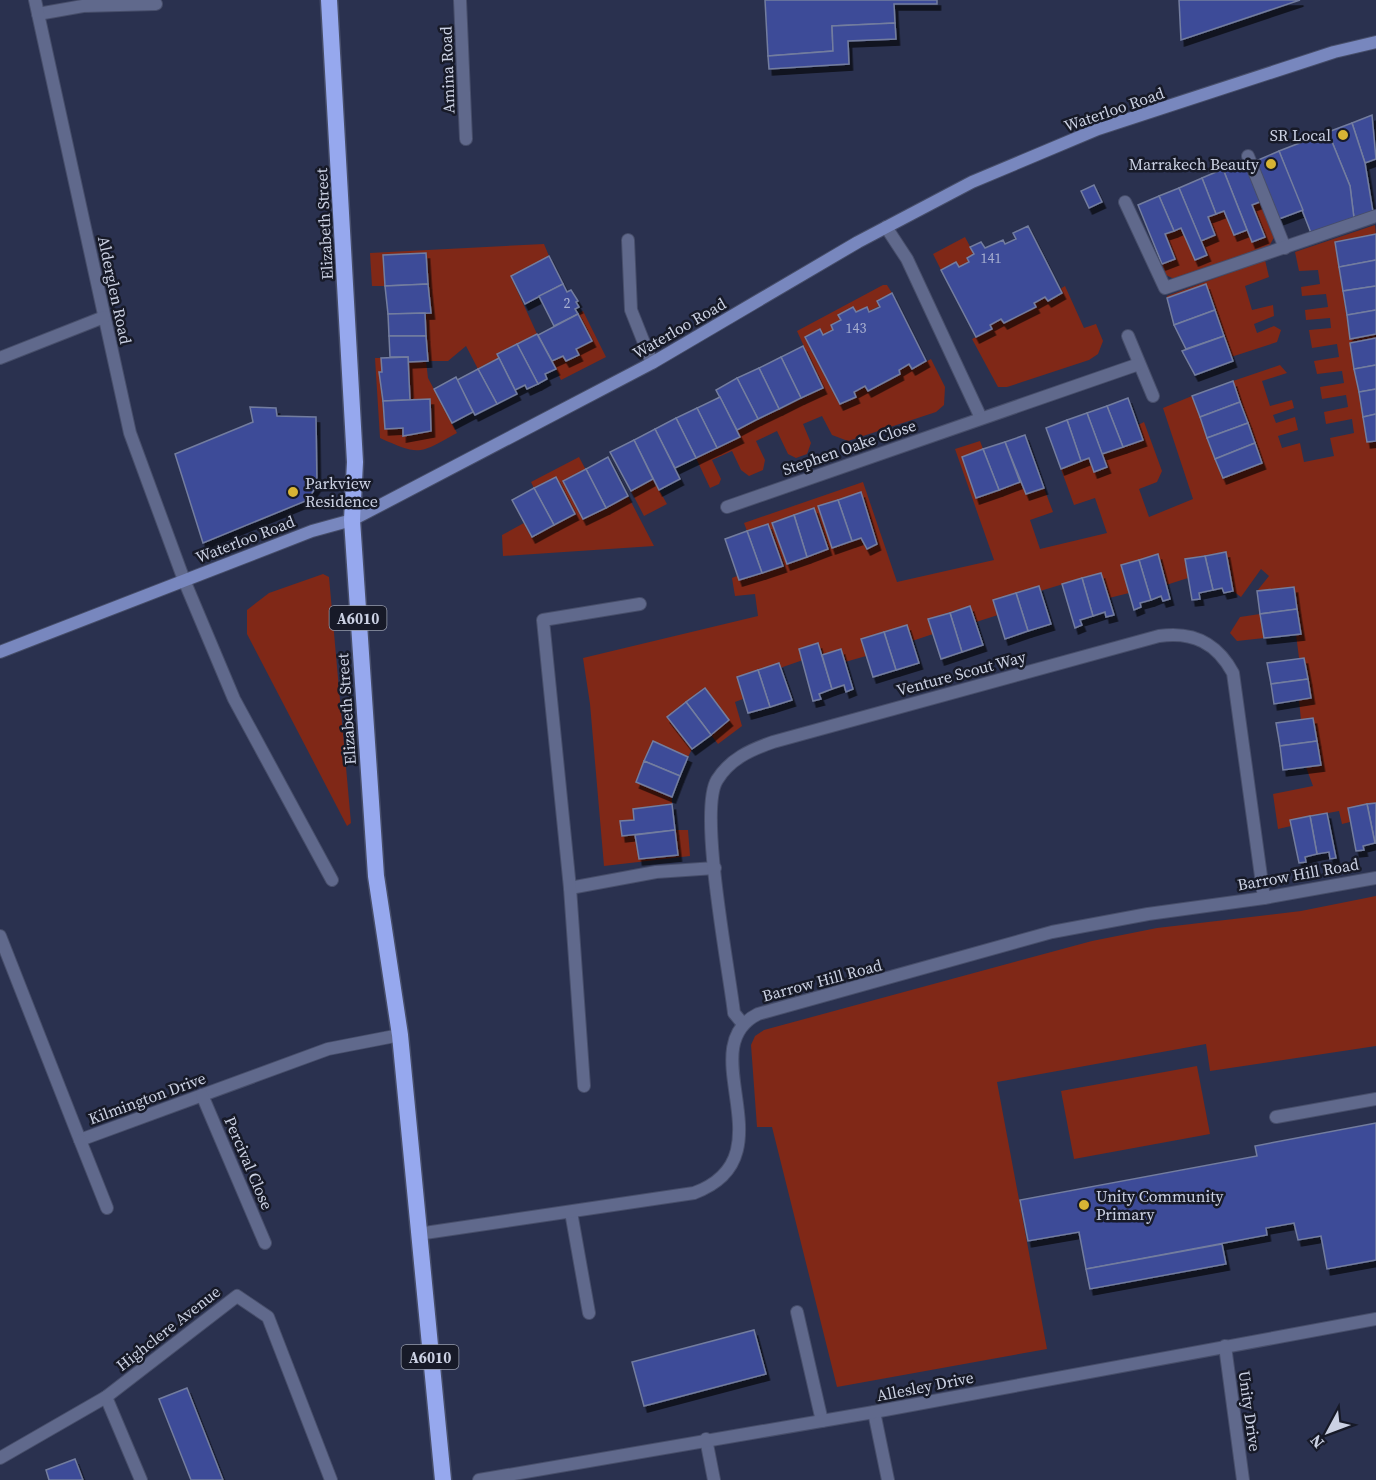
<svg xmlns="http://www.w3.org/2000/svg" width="1376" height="1480" font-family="'Source Serif 4',serif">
	<defs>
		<filter id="shadow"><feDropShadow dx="3.5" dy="6" stdDeviation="0" flood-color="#0009"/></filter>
	</defs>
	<rect width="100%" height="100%" fill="#2a314f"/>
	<g fill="#802817" fill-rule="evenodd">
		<polygon points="1262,201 1276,234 1268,248 1178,281 1166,275 1162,264 1175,259 1165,234 1181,228 1195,260 1201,241 1215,235 1208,217 1224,211 1234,235 1247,230 1252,242 1264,237 1252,205"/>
		<path d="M1375 225 1376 234 1335 243 1350 338 1376 334V338L1350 343 1367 442 1376 441V803L1348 808 1350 822 1342 824 1339 811 1290 820 1291 826 1278 829 1273 794 1313 786 1306 767 1321 765 1313 718 1301 720 1299 700 1311 698 1304 658H1299L1296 634 1301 633 1294 587 1257 591 1269 576 1261 569 1241 597 1233 591 1225 552 1185 559 1188 578 1166 585 1157 555 1121 565 1129 593 1109 598 1100 573 1040 591 1039 586 993 600 998 615 976 622 970 606 928 619 933 634 912 641 907 625 862 639 866 656 845 662 840 649 822 655 818 643 800 649 803 660 780 668 779 663 737 677 743 699 735 702 742 726 718 744 711 735 729 720 704 688 667 717 692 749 688 757 653 741 636 782 672 797V804L633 809 634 820 620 822 622 836 635 835 639 859 678 855 675 830H688L690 856 604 866 590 704 583 658 758 616 755 594 735 596 732 578 737 576 740 580 783 566 768 524 747 531 744 523 863 482 897 582 994 560 955 449 980 441 983 449 962 457 976 497 1021 481 1044 488 1053 512 1030 520 1040 549 1107 533 1095 498 1074 505 1061 469 1089 458 1094 472 1106 467 1102 454 1143 440 1138 425 1144 422 1162 471 1157 482 1139 489 1149 517 1193 499 1163 408 1192 396 1222 478 1262 463 1233 381 1280 365 1287 373 1262 381 1270 406 1292 400 1294 408 1273 415 1276 423 1295 417 1298 430 1278 436 1282 448 1300 443 1304 462 1334 456 1330 438 1354 433 1352 419 1326 424 1324 412 1348 407 1346 395 1322 399 1320 387 1344 383 1342 371 1317 374 1314 361 1339 357 1337 344 1312 348 1309 330 1331 328 1330 318 1306 320 1305 310 1328 307 1326 294 1302 296 1301 287 1320 284 1318 270 1299 271 1295 252ZM861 492 877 544 867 549 861 538 832 547 818 506ZM814 508 828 549 787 564Z"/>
		<polygon points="965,237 974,254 967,258 969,262 959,267 956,262 941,270 933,254"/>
		<polygon points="544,244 549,256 511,277 537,334 498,354 499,358 478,369 466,346 448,361 428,361 425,313 431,312 426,253 383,255 385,286 372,286 370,253"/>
		<polygon points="1265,260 1269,277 1245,286 1252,310 1273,305 1274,316 1254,324 1257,333 1274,326 1281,330 1277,342 1231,357 1206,285 1167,298 1167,296"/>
		<path d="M883 285H887L892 293C881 306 874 312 856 312L853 307 838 315 841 320 831 325 833 330 823 335 820 329 805 337 840 404 855 397 854 392 865 386 868 390 900 374 899 370 909 364 912 369 931 359 945 387 944 405 936 412 848 441 832 435 822 416 803 424 811 443 807 454 796 458 788 454 777 431 756 441 765 460 763 470 749 476 741 470 732 451 712 460 721 479 719 484 710 488 696 458 740 437 737 430 823 388 797 331Z"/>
		<polygon points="1065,286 1084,328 1096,324 1103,341 1098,354 1089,360 1007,387 998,387 972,339 991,329 990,325 1001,319 1004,323 1035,307 1034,303 1045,297 1048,301 1062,294 1060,289"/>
		<polygon points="583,311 606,357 561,380 552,361 563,356 566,361 578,355 576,349 592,341 578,314"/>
		<path d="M375 358H381L382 372H379L385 429 403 428 404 436 431 430 430 399 410 400 408 362 426 361 428 378 457 433C419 454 420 456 380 438Z"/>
		<polygon points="579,457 606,508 628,496 654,546 503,556 502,535 524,523 532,537 575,514 556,477 534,488 531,482"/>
		<polygon points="653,479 667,504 644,516 631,491"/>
		<polygon points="323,574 329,577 351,823 347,826 247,634 247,610 269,593"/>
		<polygon points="1260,614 1264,638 1237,641 1230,633 1240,617"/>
		<polygon points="1376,896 1376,1046 1210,1071 1206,1044 997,1082 1047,1349 837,1387 772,1127 757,1127 751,1045 755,1036 764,1030 1092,941 1157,928 1301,911"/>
		<polygon points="1197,1066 1210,1134 1074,1159 1061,1091"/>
	</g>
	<g fill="#3e4c98" stroke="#737d9f" stroke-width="1.5" filter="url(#shadow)">
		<polygon points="765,0 937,0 937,4 894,4 895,23 832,26 833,51 768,56"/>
		<polygon points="1179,0 1300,0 1181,40"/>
		<polygon points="895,23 896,39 848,41 849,64 769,69 768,56 833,51 832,26"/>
		<polygon points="1372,115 1376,159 1365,163 1352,123"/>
		<polygon points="1352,123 1365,163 1373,212 1354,218 1350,186 1328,132"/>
		<polygon points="1328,132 1350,186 1354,218 1311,233 1279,151"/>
		<polygon points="1279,151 1303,210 1279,219 1256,161"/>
		<polygon points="1245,160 1262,201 1252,205 1265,237 1252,242 1223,169"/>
		<polygon points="1223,169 1247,230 1234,235 1224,211 1216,214 1202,178"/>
		<polygon points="1202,178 1216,214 1208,217 1215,235 1201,241 1179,188"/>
		<polygon points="1094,185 1102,202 1089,208 1081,191"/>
		<polygon points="1179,188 1207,255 1195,260 1181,228 1174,231 1159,196"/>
		<polygon points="1159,196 1174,231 1165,234 1175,259 1162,264 1138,205"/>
		<polygon points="1028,226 1062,293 1048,301 1045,297 1034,303 1036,307 1004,323 1001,319 990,325 992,329 976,337 941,270 956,262 959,267 969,262 967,258 974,254 970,247 981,242 985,248 1003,240 1005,244 1016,239 1013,233"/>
		<polygon points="1376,234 1376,260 1339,267 1335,242"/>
		<polygon points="426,253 428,284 385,286 383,255"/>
		<polygon points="549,256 563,284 525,304 511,276"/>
		<polygon points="1376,260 1376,286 1343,291 1339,267"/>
		<polygon points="428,284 431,313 388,314 385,286"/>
		<polygon points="563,284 567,292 571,290 578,301 576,302 579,307 575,309 578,314 554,326 539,296"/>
		<polygon points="1206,284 1215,310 1174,325 1167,298"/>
		<polygon points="1376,286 1376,310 1347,315 1343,291"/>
		<polygon points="892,293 926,361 912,369 909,364 899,370 900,374 868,391 865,386 854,392 856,397 840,404 805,337 820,329 823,335 833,330 831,325 841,320 838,315 853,307 856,312 867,307 869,312 880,307 877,301"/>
		<polygon points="1215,310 1224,336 1186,349 1174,325"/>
		<polygon points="1376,310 1376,334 1350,339 1347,315"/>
		<polygon points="425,313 426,336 389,336 388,314"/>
		<polygon points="578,314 592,341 576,349 579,355 566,361 563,356 552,361 538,335"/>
		<polygon points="537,334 556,369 545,374 547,379 538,384 517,344"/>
		<polygon points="389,336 426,336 428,361 408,362 408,357 390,357"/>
		<polygon points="1224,336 1233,361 1195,375 1182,351"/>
		<polygon points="1376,338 1376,365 1354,369 1350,343"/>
		<polygon points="517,344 538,384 527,389 525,385 515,390 497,354"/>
		<polygon points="803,346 823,388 801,398 781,357"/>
		<polygon points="408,357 410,400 383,401 379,372 382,372 381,358"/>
		<polygon points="781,357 801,398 779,409 759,368"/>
		<polygon points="499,358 517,394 497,404 478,369"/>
		<polygon points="1376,365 1376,389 1359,392 1354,369"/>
		<polygon points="759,368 779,409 758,419 737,378"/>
		<polygon points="478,369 497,404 475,415 457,380"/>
		<polygon points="456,377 473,412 452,423 434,389"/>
		<polygon points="737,378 758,419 737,430 716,390"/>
		<polygon points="1233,381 1240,402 1200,417 1192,396"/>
		<polygon points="1376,389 1376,414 1363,417 1359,392"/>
		<polygon points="720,397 740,437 717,448 697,408"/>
		<polygon points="1128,398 1143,440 1123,447 1107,406"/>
		<polygon points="430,399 431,431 403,436 403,428 385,429 383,401"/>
		<polygon points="1240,402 1248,423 1207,438 1200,417"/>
		<polygon points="1107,406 1123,447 1102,454 1087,413"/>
		<polygon points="250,407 276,408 277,416 316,417 317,485 308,500 203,543 175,454 253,422"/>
		<polygon points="697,408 717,448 696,458 676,418"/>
		<polygon points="1087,413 1107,467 1094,472 1089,458 1081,461 1067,420"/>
		<polygon points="1376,414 1376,441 1367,442 1363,417"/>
		<polygon points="676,418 696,458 675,468 655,429"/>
		<polygon points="1067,420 1081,461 1061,469 1046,428"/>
		<polygon points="1248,423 1255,443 1215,459 1207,438"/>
		<polygon points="655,429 680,479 659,490 634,440"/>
		<polygon points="1025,435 1044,488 1026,494 1005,442"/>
		<polygon points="634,440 653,479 631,491 610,452"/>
		<polygon points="1005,442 1020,482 999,490 983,449"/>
		<polygon points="1255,443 1262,463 1223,478 1215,459"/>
		<polygon points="983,449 999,490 976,498 962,457"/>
		<polygon points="608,457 628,496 606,508 586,469"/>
		<polygon points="586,469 606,508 583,519 563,481"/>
		<polygon points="556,477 575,514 554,525 534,488"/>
		<polygon points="534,488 554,525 532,537 512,500"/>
		<polygon points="861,492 877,544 867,549 861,538 852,541 838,500"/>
		<polygon points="838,500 852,541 832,548 818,506"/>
		<polygon points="814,508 828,549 807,557 794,515"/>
		<polygon points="794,515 807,557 787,564 772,523"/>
		<polygon points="768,524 783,566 762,573 747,531"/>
		<polygon points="747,531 762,573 739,580 725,539"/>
		<polygon points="1226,552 1233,591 1224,593 1222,588 1213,590 1205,556"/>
		<polygon points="1158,554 1170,599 1163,601 1161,596 1151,600 1139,560"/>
		<polygon points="1205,556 1213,590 1199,593 1200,599 1192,600 1185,559"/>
		<polygon points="1139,560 1151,600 1140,603 1141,607 1134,610 1121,565"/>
		<polygon points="1101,573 1114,615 1106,617 1105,612 1093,616 1082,578"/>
		<polygon points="1082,578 1093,616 1080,620 1082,625 1075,628 1062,584"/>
		<polygon points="1039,586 1051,624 1028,631 1016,593"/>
		<polygon points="1294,587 1297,609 1260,614 1257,591"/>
		<polygon points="1016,593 1028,631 1005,639 993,600"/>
		<polygon points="970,606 983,645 962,652 950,613"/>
		<polygon points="1297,609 1301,634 1264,638 1260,614"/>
		<polygon points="950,613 962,652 941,659 928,619"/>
		<polygon points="907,625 919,663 896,670 884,632"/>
		<polygon points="884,632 896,670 873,677 861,639"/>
		<polygon points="818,643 832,689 819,694 821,699 813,701 799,649"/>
		<polygon points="841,649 853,689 846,692 844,685 832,689 822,655"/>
		<polygon points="1304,658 1308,679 1271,684 1267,663"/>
		<polygon points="779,663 792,700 770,707 758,670"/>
		<polygon points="758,670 770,707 748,713 737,677"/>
		<polygon points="1308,679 1311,698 1274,704 1271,684"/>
		<polygon points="705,688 729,720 711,735 686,702"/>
		<polygon points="686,702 711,735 692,749 667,717"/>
		<polygon points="1313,718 1317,741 1280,746 1276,723"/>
		<polygon points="653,741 688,757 680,776 644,761"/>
		<polygon points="1317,741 1321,765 1283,770 1280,746"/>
		<polygon points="644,761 680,776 672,797 636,782"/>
		<polygon points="1376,803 1376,843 1375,843 1367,804"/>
		<polygon points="672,804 675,830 622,836 620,821 634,820 633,809"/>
		<polygon points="1367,804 1375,843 1363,846 1364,850 1356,851 1348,808"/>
		<polygon points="1327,813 1336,858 1330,859 1329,852 1317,854 1310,816"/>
		<polygon points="1310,816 1317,854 1305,857 1306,862 1299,863 1290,820"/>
		<polygon points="675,830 678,855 639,859 635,835"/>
		<polygon points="1376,1123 1376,1260 1327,1269 1321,1236 1298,1240 1294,1223 1266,1228 1267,1235 1086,1269 1079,1232 1028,1241 1020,1200 1257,1156 1255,1146"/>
		<polygon points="1222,1244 1226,1264 1090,1289 1086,1269"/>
		<polygon points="754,1330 766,1374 644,1406 632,1362"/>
		<polygon points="187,1388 223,1480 191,1480 159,1399"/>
		<polygon points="75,1459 83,1480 49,1480 46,1470"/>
	</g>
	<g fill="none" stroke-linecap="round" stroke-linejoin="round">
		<g stroke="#474e6a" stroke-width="14">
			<g id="service">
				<polyline points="460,0 466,139"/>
				<polyline points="38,14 83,6 156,4"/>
				<polyline points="1248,156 1285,248"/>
				<polyline points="1125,202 1165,288 1376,216"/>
				<polyline points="570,888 656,872 715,868"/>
				<polyline points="584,1086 570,888 543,620 640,604"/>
				<polyline points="1276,1117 1376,1099"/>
				<polyline points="571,1212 589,1313"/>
				<polyline points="797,1312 822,1421"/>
				<polyline points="874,1412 888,1480"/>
			</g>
		</g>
		<g stroke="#474e6a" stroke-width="14">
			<g id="minor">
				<polyline points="35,0 130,433 184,580 234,699 332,880"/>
				<polyline points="886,227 907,259 981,418"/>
				<polyline points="628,240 631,310 652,363"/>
				<polyline points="1128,336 1153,396"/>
				<polyline points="0,358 104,317"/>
				<polyline points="727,507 1139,364"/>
				<polyline points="0,936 80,1140 328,1049 400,1035"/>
				<path d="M743 1024 734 1013C729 969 698 811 717 780 730 759 750 750 773 742L1159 636C1193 631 1217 643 1233 673L1264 898"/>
				<polyline points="202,1095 265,1243"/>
				<polyline points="80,1140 107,1208"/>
				<path d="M418 1234 694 1193C792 1157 689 1048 758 1014L1052 932 1148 914 1264 898 1376 878"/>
				<polyline points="1225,1346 1243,1480"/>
				<polyline points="106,1397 141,1480"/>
				<polyline points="706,1439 714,1480"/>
				<polyline points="0,1458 106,1397 237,1296 268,1317 331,1480"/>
				<polyline points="479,1480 874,1412 1376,1319"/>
			</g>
		</g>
		<g stroke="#474e6a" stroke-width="14">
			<polyline id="secondary" points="0,652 312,531 352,520 652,363 858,242 972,182 1098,129 1334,52 1376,42"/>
		</g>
		<g stroke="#474e6a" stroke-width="19">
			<polyline id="trunk" points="329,0 355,462 352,520 376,876 400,1035 443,1480"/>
		</g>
		<use href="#service" stroke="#60698c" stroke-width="12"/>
		<use href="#minor" stroke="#60698c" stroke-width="12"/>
		<use href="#secondary" stroke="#7887be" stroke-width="12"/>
		<use href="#trunk" stroke="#96a8ee" stroke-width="16"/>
	</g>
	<g fill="#d7b434" stroke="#171a28" stroke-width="2">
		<circle cx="1343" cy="135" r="6"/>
		<circle cx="1271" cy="164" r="6"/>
		<circle cx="293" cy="492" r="6"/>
		<circle cx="1084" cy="1205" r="6"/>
	</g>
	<g text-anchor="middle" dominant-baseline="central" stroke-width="5" stroke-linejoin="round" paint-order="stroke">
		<g font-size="14" fill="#a8b0d0">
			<text x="991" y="258">141</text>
			<text x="567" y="303">2</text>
			<text x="856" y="328">143</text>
		</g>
		<g fill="#171a28" stroke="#959aab" stroke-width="1.5">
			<rect x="329.5" y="606" width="57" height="24" rx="4.5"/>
			<rect x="401.5" y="1345" width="57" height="24" rx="4.5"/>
		</g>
		<g font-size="15" font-weight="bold" fill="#cbd1e3">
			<text x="358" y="618">A6010</text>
			<text x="430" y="1357">A6010</text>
		</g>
		<g font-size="16" fill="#cbd1e3" stroke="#171a28">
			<text transform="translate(447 70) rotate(-92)">Amina Road</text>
			<text transform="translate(1114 109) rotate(-19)">Waterloo Road</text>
			<text transform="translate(324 224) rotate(-93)">Elizabeth Street</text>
			<text transform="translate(115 290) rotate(78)">Alderglen Road</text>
			<text transform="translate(679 328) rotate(-30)">Waterloo Road</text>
			<text transform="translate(849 447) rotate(-19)">Stephen Oake Close</text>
			<text transform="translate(245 539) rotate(-21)">Waterloo Road</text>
			<text transform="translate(961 673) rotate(-15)">Venture Scout Way</text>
			<text transform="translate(346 709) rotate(-94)">Elizabeth Street</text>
			<text transform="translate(1298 874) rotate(-10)">Barrow Hill Road</text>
			<text transform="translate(822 980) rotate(-15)">Barrow Hill Road</text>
			<text transform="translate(147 1098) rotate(-20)">Kilmington Drive</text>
			<text transform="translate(249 1163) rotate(67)">Percival Close</text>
			<text transform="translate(168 1328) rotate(-38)">Highclere Avenue</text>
			<text transform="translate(925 1386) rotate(-11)">Allesley Drive</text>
			<text transform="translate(1250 1411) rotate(82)">Unity Drive</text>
		</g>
		<g font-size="16" fill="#cbd1e3" stroke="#171a28" text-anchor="end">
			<text x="1331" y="135">SR Local</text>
			<text x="1259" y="164">Marrakech Beauty</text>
			<text x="305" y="483" text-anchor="start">Parkview<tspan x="305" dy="18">Residence</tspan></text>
			<text x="1096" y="1196" text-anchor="start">Unity Community<tspan x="1096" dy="18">Primary</tspan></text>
		</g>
	</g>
	<g transform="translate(1328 1432) rotate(229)" stroke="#171a28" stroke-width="4.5" paint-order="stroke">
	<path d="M0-4.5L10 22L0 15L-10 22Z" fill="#cbd1e3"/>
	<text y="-9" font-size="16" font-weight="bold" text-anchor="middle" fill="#cbd1e3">N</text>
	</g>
</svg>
